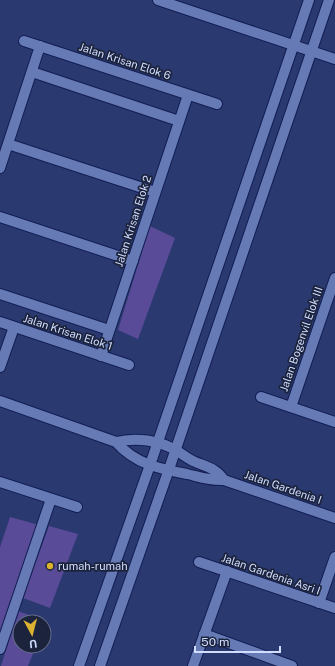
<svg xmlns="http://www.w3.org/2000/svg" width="335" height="666" font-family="'Public Sans',sans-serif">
	<rect width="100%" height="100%" fill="#2a3970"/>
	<g fill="#594b98">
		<polygon points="150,226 175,238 138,339 118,330"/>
		<polygon points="10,517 39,525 0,640 0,547"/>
		<polygon points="49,526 78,534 50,608 23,598"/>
		<polygon points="18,611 46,621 44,626 44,622 20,622 20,646 36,646 28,666 1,666"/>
	</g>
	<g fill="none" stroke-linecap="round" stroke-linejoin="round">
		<g stroke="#131e52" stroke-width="12">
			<g id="minor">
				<polyline points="158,0 335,59"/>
				<polyline points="24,41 217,104"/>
				<polyline points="32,72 179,121"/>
				<polyline points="8,144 155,192"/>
				<polyline points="0,168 40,46"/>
				<polyline points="0,217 133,261"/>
				<polyline points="0,294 109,330"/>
				<polyline points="0,322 129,365"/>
				<polyline points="101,356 188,95"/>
				<polyline points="0,367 14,327"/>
				<polyline points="261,397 335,422"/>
				<path d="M0 401 116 442C135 464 160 469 187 474 200 477 210 481 224 480 215 467 206 467 193 461 187 458 182 454 177 451 159 440 136 437 116 442"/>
				<polyline points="291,407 335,278"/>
				<polyline points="224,480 335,518"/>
				<polyline points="0,482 77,507"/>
				<polyline points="199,562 335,608"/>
				<polyline points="319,603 335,557"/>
				<polyline points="204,634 292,666"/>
				<polyline points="0,649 51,499"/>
				<polyline points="79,666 150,465 309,0"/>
				<polyline points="100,666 168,472 329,0"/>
				<polyline points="193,666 227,571"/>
			</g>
		</g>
		<use href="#minor" stroke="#667ab6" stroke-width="10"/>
	</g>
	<circle fill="#dcb233" stroke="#1c233c" stroke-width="1.5" cx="50" cy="566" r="4"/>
	<g text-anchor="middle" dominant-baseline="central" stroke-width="3.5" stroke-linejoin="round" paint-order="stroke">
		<g font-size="11" fill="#d1ddfe" stroke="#1c233c">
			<text transform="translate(125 61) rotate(18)">Jalan Krisan Elok 6</text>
			<text transform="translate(133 221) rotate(-72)">Jalan Krisan Elok 2</text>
			<text transform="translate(68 332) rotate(18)">Jalan Krisan Elok 1</text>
			<text transform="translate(301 339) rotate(-71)">Jalan Bogenvil Elok III</text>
			<text transform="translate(283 487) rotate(19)">Jalan Gardenia I</text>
			<text transform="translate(271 574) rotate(19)">Jalan Gardenia Asri I</text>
		</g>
		<g font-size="11" fill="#d1ddfe" stroke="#1c233c" text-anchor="start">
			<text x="58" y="566">rumah-rumah</text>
		</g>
	</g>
	<g transform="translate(32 634) rotate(173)"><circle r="19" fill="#1c233c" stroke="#646d8a"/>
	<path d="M0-3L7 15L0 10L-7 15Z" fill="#dcb233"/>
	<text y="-6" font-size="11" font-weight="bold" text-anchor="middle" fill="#d1ddfe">U</text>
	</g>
	<path d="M195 646v6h85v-6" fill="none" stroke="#d1ddfe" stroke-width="2"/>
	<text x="201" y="646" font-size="12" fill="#d1ddfe" stroke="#1c233c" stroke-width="3" paint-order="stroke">50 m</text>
</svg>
